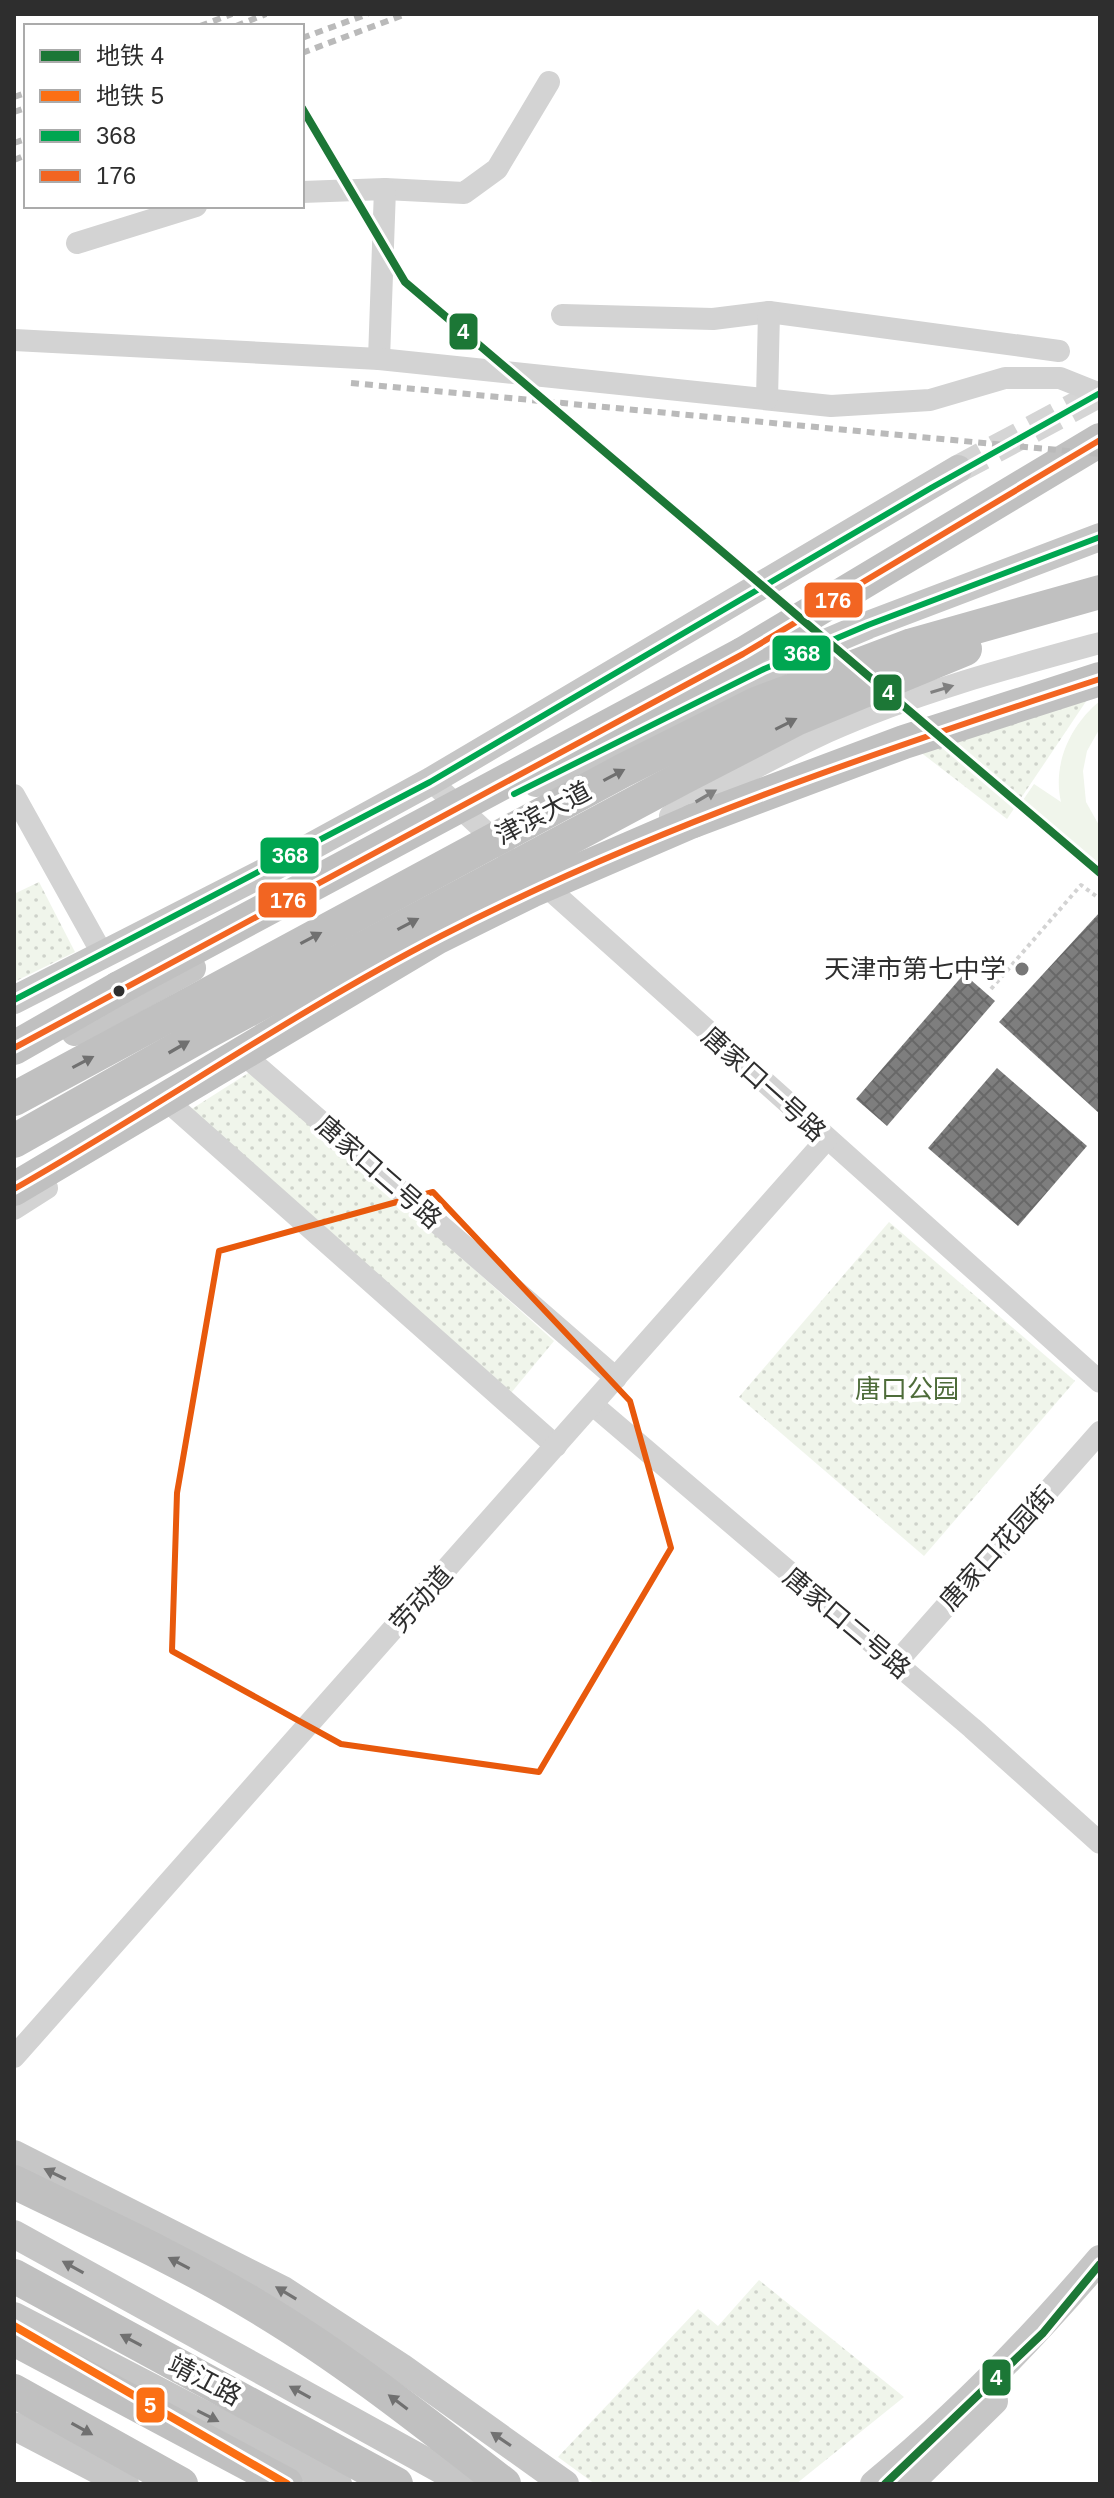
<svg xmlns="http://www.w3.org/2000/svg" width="1114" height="2498" font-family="Helvetica,'Noto Sans SC',sans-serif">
	<defs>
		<pattern id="grass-dots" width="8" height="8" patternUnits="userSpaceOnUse" patternTransform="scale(2)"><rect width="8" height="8" fill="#f0f5eb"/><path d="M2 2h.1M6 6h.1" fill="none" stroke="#ced2ca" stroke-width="1.8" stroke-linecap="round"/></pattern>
		<pattern id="building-cross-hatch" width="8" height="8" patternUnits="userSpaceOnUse" patternTransform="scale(2)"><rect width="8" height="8" fill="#7e7e7e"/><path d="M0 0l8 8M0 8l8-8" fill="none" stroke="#686868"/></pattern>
	</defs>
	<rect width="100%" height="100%" fill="#fff"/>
	<g fill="url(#grass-dots)">
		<polygon points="1091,694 1007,819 915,748"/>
		<polygon points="39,882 75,952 14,982 14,894"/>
		<polygon points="253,1070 554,1341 511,1393 187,1112"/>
		<polygon points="889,1222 1075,1381 924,1556 739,1397"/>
		<polygon points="759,2280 904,2397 796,2484 595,2484 558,2457 698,2309 718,2326"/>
	</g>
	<path fill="#f0f5eb" d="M1100 701V728L1087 751 1083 771 1086 802 1100 827V868L1017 809 1034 784 1061 802C1052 764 1071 724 1100 701Z"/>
	<g fill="url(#building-cross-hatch)">
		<polygon points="1100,912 1100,1114 999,1022"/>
		<polygon points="964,974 995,1001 887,1126 856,1099"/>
		<polygon points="997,1068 1087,1146 1018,1226 928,1148"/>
	</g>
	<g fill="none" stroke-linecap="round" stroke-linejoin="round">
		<polyline stroke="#d5d5d5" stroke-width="28" stroke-dasharray="28 14" stroke-linecap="butt" points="958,469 1100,393"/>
		<polyline stroke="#d3d3d3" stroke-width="4" stroke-dasharray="4 4" stroke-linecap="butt" points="991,989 1081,885 1100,899"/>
		<g stroke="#d3d3d3" stroke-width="22">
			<polyline points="385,189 464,193 497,169 549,82"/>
			<polyline points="302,192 385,189 379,359"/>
			<polyline points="77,243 196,206"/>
			<polyline points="562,315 713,319 769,312 1059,351"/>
			<polyline points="14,340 379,359 831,406 930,400 1005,378 1060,378 1100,394"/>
			<polyline points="767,399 769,312"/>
			<polyline points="431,781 503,848"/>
			<polyline points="14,795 103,955"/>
			<path d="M670 816C721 786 773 757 827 732 914 693 1008 668 1100 643"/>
			<polyline points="538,879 1100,1382"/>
			<polyline points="250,1060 616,1378"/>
			<polyline points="174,1107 556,1446"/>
			<polyline points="14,1209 47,1188"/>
			<polyline points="593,1405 972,1728 1100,1843"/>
			<polyline points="895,1664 1100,1432"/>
			<polyline points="14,2057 826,1140"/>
		</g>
		<g stroke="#c6c6c6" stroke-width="28">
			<polyline points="536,783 764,669 868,625 1100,537"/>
			<polyline points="14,1000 261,874 431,781 958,469"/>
			<polyline points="75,1032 192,968"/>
			<polyline points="14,2154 283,2290 401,2367 565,2484"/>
			<polyline points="14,2234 467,2484"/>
			<polyline points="14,2316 338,2484"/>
			<polyline points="14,2426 125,2484"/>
			<path d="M874 2484C957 2416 1031 2340 1100 2259"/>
			<polyline points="909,2484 994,2401"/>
		</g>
		<g stroke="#c0c0c0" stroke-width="34">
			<polyline points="743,654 1100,440"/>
			<polyline points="693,821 904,742 1100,679"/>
			<polyline points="14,1048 119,988"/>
			<path d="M14 2182C96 2222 179 2259 258 2307 345 2359 424 2422 504 2484"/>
			<polyline points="14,2276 396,2484"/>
			<polyline points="14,2339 286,2484"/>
			<polyline points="14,2391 181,2484"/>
		</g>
		<g stroke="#bababa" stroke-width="6" stroke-dasharray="8 6" stroke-linecap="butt">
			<polyline points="200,26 232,14"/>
			<polyline points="236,26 266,14"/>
			<polyline points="302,38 368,14"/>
			<polyline points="302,53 406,14"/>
			<polyline points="14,97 26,93"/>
			<polyline points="14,112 26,108"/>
			<polyline points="14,143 26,139"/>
			<polyline points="14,160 26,155"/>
			<polyline points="351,383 1100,454"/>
		</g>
		<g stroke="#c0c0c0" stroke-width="34">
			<polyline points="119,988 743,654"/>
			<polyline points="14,1099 622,771 756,704 912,645 1100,592"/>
			<polyline points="14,1141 207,1032 682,778 798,718 965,649"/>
			<polyline points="14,1189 438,937 531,891 693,821"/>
		</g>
		<g stroke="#fff" stroke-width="12">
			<g id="bus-1">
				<polyline points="514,794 764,669 868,625 1100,537"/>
				<polyline points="14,1000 430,782 931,488 1100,393"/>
			</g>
		</g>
		<g stroke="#fff" stroke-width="12">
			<g id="bus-2">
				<polyline points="14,1048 743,654 1100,440"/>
				<path d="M14 1189C158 1107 294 1012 441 936 651 828 875 752 1100 679"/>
			</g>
		</g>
		<use href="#bus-1" stroke="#00a651" stroke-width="6"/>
		<use href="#bus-2" stroke="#f26522" stroke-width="6"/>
		<g stroke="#fff" stroke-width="14">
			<g id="metro-1">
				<polyline points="302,108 405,282 1100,873"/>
				<polyline points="885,2484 1043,2333 1100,2264"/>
			</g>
		</g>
		<g stroke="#fff" stroke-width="14">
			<polyline id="metro-2" points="14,2326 287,2484"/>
		</g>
		<use href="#metro-1" stroke="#1c7736" stroke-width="8"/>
		<use href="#metro-2" stroke="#fb6f14" stroke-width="8"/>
	</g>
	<defs><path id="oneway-solid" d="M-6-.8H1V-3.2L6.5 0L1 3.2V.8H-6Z" transform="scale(2)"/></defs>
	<g fill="#808080">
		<use href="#oneway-solid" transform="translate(942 689) rotate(-17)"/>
		<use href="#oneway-solid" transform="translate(706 796) rotate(-30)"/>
	</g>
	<g fill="#707070">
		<use href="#oneway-solid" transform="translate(786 724) rotate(-27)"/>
		<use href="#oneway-solid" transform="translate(614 775) rotate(-28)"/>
		<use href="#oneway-solid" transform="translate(408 924) rotate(-28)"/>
		<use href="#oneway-solid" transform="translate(311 938) rotate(-28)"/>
		<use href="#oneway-solid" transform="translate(179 1047) rotate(-30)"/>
		<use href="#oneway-solid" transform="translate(83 1062) rotate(-28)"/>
		<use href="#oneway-solid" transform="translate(179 2263) rotate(-152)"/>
		<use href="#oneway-solid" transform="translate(131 2340) rotate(-152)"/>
		<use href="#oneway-solid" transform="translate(398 2402) rotate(-143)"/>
		<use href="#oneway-solid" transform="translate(82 2429) rotate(29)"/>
	</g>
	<g fill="#727272">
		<use href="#oneway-solid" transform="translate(55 2174) rotate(-154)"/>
		<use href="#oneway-solid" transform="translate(73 2267) rotate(-151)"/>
		<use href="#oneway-solid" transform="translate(286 2293) rotate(-149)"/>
		<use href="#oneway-solid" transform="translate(300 2392) rotate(-151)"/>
		<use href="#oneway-solid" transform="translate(208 2416) rotate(27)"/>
		<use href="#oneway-solid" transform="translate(501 2439) rotate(-146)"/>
	</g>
	<path fill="none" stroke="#e8590c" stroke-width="6" stroke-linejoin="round" d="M433 1192 630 1401 671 1548 539 1772 341 1744 172 1651 177 1493 219 1251Z"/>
	<circle fill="#777" stroke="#fff" stroke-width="3" cx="1022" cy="969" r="8"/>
	<circle fill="#2e2e2e" stroke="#fff" stroke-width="3" cx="119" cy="991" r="7"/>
	<g text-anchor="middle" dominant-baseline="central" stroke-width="8" stroke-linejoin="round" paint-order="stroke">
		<g font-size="26" fill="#2e2e2e" stroke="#fff">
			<text transform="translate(543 813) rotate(-28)">津滨大道</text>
			<text transform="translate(764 1084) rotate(42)">唐家口一号路</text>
			<text transform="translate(379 1172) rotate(41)">唐家口二号路</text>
			<text transform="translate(997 1548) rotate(-48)">唐家口花园街</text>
			<text transform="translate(421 1599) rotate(-48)">劳动道</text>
			<text transform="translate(847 1623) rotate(40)">唐家口二号路</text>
			<text transform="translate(205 2380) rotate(28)">靖江路</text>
		</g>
		<g font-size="26" fill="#2e2e2e" stroke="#fff" text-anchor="end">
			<text x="1006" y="969">天津市第七中学</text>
		</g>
		<g font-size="26" fill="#4e6c3a" stroke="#fff">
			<text x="907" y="1389">唐口公园</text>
		</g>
	</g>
	<g stroke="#fff" stroke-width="3">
		<rect x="448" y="312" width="31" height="39" rx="8" fill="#1c7736"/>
		<rect x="803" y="581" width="61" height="38" rx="8" fill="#f26522"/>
		<rect x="771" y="634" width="61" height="38" rx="8" fill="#00a651"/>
		<rect x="872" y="673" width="31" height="39" rx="8" fill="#1c7736"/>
		<rect x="259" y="836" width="61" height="39" rx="8" fill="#00a651"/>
		<rect x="257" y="881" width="61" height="38" rx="8" fill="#f26522"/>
		<rect x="981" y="2358" width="31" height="39" rx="8" fill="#1c7736"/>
		<rect x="135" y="2386" width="31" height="38" rx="8" fill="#fb6f14"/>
	</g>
	<g font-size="22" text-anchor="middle" font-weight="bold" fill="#fff">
		<text x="463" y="339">4</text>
		<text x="833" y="608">176</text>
		<text x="802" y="661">368</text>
		<text x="888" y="700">4</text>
		<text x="290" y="863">368</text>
		<text x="288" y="908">176</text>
		<text x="996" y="2385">4</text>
		<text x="150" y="2413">5</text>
	</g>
	<rect width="1114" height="2498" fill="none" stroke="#2e2e2e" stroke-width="32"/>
	<rect x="24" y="24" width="280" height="184" fill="#ffffff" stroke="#ababab" stroke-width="2"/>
	<rect x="40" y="50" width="40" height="12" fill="#1c7736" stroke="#ababab" stroke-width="2"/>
	<text x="96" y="64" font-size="24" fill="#2e2e2e">地铁 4</text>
	<rect x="40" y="90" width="40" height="12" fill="#fb6f14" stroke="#ababab" stroke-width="2"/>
	<text x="96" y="104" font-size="24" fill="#2e2e2e">地铁 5</text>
	<rect x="40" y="130" width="40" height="12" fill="#00a651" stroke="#ababab" stroke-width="2"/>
	<text x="96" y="144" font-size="24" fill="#2e2e2e">368</text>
	<rect x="40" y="170" width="40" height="12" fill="#f26522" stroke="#ababab" stroke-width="2"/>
	<text x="96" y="184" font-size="24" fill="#2e2e2e">176</text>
</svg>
